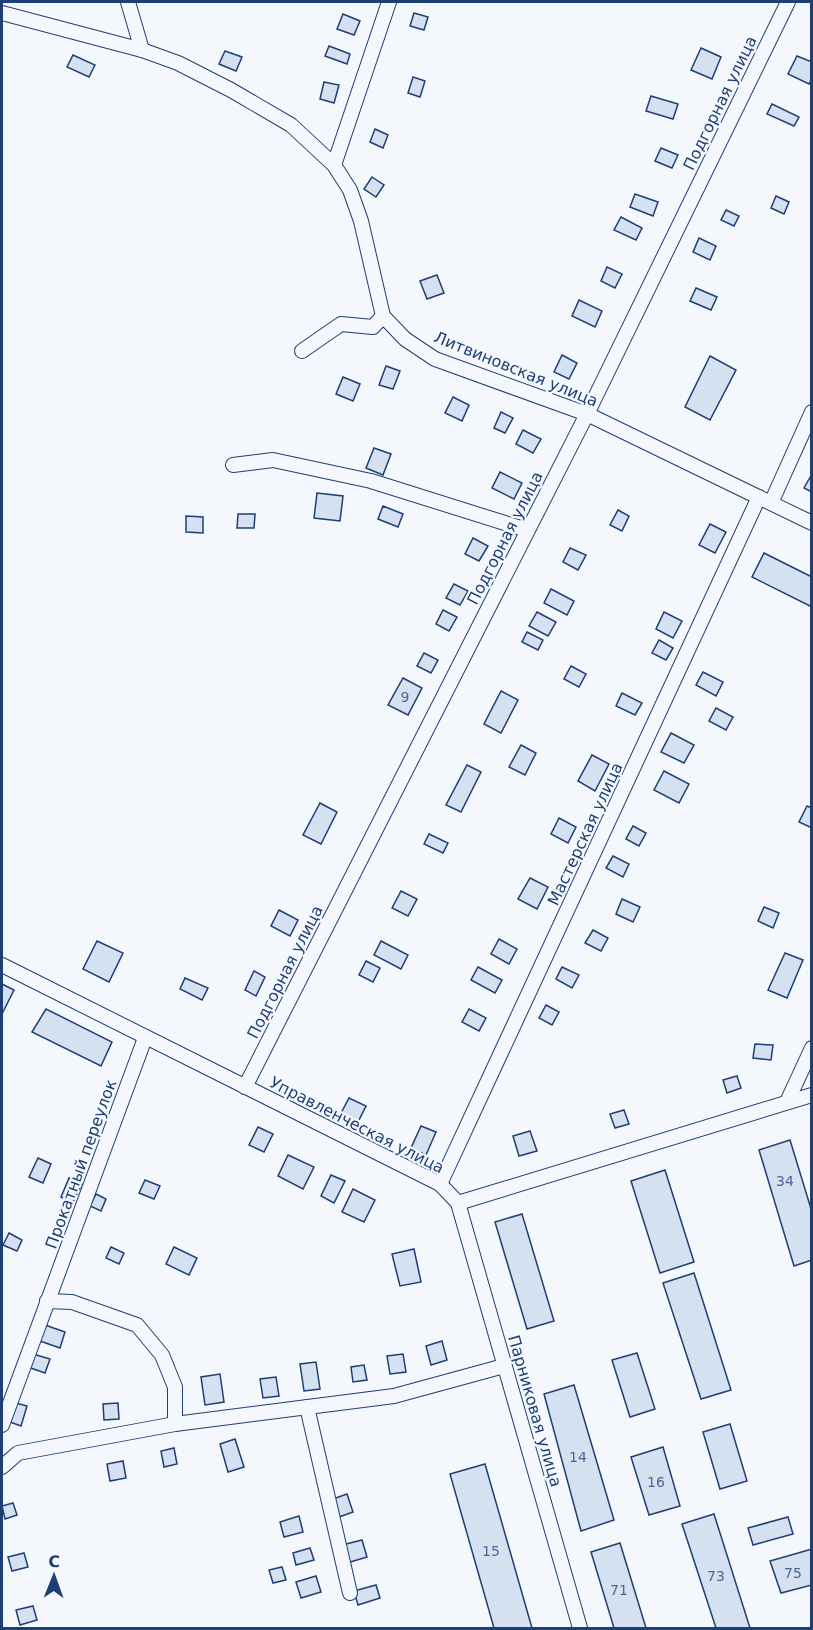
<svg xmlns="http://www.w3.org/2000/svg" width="813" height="1630" font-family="'DejaVu Sans',sans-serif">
	<rect width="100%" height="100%" fill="#f4f7fb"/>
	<g fill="#d5e0f0" stroke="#1d3f73" stroke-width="1.5">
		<polygon points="414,13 428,17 424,30 410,26"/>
		<polygon points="343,14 360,21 354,35 337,29"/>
		<polygon points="329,46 350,54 347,64 325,56"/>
		<polygon points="701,48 721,57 712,79 691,70"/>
		<polygon points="225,51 242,57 236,71 219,64"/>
		<polygon points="73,55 95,65 89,77 67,67"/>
		<polygon points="797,56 812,62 812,79 809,84 788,74"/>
		<polygon points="413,77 425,81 420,97 408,93"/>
		<polygon points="324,82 339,85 334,103 320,99"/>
		<polygon points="651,96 678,104 673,119 646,111"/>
		<polygon points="772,104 799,117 794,126 767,114"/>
		<polygon points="375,129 388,135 383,148 370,142"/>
		<polygon points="661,148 678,155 672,168 655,161"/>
		<polygon points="372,177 384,185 376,197 364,189"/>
		<polygon points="635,194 658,202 653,216 630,207"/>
		<polygon points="776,196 789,202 784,214 771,208"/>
		<polygon points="726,210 739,216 734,226 721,220"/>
		<polygon points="621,217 642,228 636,240 614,230"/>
		<polygon points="699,238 716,246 710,260 693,252"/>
		<polygon points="607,267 622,274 615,288 601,281"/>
		<polygon points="437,275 444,293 427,299 420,281"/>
		<polygon points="696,288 717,297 711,310 690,301"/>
		<polygon points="579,300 602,311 595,327 572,316"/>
		<polygon points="562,355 577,363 569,379 554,372"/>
		<polygon points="710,356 736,370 710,420 685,407"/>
		<polygon points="386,366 400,371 393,389 379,385"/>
		<polygon points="343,377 360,384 353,401 336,394"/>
		<polygon points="453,397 469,405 462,421 445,413"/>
		<polygon points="501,412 513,418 505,433 494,428"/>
		<polygon points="523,430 541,439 533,453 516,444"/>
		<polygon points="374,448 391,454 383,475 366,468"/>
		<polygon points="500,472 522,483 514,499 492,488"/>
		<polygon points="812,474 812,492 804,488"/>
		<polygon points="317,493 343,496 340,521 314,518"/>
		<polygon points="383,506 403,514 398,527 378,519"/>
		<polygon points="618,510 629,516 622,531 610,525"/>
		<polygon points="238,514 255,514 254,528 237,528"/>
		<polygon points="186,516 203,517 203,533 186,532"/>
		<polygon points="710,524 726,532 715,553 699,545"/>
		<polygon points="473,538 488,546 479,561 465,554"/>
		<polygon points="570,548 586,555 578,570 563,562"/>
		<polygon points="764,553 812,577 812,607 752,577"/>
		<polygon points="454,584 468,591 460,605 446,598"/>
		<polygon points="551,589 574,601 567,615 544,603"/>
		<polygon points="443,610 457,617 449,631 436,624"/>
		<polygon points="537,612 556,622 548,636 529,626"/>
		<polygon points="664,612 682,621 673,638 656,629"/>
		<polygon points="527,632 543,640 538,650 522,642"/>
		<polygon points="659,640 673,648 666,660 652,653"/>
		<polygon points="424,653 438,660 431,673 417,666"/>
		<polygon points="571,666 586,674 579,687 564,679"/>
		<polygon points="703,672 723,682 716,696 696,685"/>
		<polygon points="403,678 422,688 408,715 388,705"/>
		<polygon points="501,691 518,700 501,733 484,724"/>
		<polygon points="622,693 642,703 635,715 616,706"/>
		<polygon points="716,708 733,717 726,730 709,721"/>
		<polygon points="671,733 694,745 684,763 661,752"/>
		<polygon points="521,745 536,753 525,775 509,767"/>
		<polygon points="592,755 609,764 595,791 578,781"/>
		<polygon points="467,765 481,772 461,812 446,805"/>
		<polygon points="664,771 689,784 679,803 654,790"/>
		<polygon points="320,803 337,812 321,844 303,835"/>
		<polygon points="807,806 812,808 812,828 799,822"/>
		<polygon points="559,818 576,827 568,843 551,834"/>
		<polygon points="633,826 646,833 639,846 626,839"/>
		<polygon points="429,834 448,843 443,853 424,844"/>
		<polygon points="613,856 629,864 623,877 606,868"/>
		<polygon points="530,878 548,887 537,909 518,899"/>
		<polygon points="401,891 417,899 408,916 392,908"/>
		<polygon points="622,899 640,907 633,922 616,914"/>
		<polygon points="764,907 779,913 773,928 758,921"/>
		<polygon points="279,910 298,920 290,936 271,926"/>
		<polygon points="593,930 608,938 601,951 585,943"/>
		<polygon points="499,939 517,949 509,964 491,954"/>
		<polygon points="97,941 123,953 109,982 83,969"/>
		<polygon points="381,941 408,955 401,969 374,955"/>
		<polygon points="785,953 803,960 787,998 768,990"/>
		<polygon points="366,961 380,968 373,982 359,975"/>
		<polygon points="478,967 502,980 495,993 471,980"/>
		<polygon points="562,967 579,975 572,988 556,979"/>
		<polygon points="254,971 265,977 256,996 245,990"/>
		<polygon points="185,978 208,988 202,1000 180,989"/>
		<polygon points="2,984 14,990 2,1014"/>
		<polygon points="546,1005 559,1012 552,1025 539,1018"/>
		<polygon points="46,1009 112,1042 101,1066 32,1032"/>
		<polygon points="469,1009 486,1018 479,1031 462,1022"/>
		<polygon points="755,1044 773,1045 771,1060 753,1058"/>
		<polygon points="737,1076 741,1088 727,1093 723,1080"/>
		<polygon points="349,1098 366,1106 356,1126 339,1117"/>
		<polygon points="624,1110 629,1124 615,1128 610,1114"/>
		<polygon points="421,1126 436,1132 426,1155 411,1148"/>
		<polygon points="258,1127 273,1134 264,1152 249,1145"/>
		<polygon points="530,1131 537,1151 519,1156 513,1136"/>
		<polygon points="790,1140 812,1212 812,1260 794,1266 759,1150"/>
		<polygon points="288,1155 314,1167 303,1189 278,1176"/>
		<polygon points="38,1158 51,1164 43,1183 29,1177"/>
		<polygon points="665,1170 694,1262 660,1273 631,1181"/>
		<polygon points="331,1175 345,1181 334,1203 321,1196"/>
		<polygon points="69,1178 82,1184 73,1202 61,1197"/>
		<polygon points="145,1180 160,1186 154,1199 139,1193"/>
		<polygon points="353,1189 375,1200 364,1222 342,1212"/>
		<polygon points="96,1194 106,1199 101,1211 90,1206"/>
		<polygon points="522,1214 554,1321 527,1329 495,1222"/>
		<polygon points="9,1233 22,1240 17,1251 3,1245"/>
		<polygon points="111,1247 124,1253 119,1264 106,1258"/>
		<polygon points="174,1247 197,1258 189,1275 166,1264"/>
		<polygon points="414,1249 421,1282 400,1286 392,1254"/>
		<polygon points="694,1273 731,1390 701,1399 663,1283"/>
		<polygon points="45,1325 65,1332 60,1348 40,1341"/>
		<polygon points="442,1341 447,1360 431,1365 426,1346"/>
		<polygon points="637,1353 655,1409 630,1417 612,1360"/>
		<polygon points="33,1354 50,1359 45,1373 28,1367"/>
		<polygon points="403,1354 406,1372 390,1374 387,1356"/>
		<polygon points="316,1362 320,1389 304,1391 300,1364"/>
		<polygon points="364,1365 367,1380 353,1382 351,1367"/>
		<polygon points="220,1374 224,1402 205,1405 201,1377"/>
		<polygon points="276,1377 279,1396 263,1398 260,1379"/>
		<polygon points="574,1385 614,1520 581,1531 544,1394"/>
		<polygon points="16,1403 27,1406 21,1426 10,1422"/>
		<polygon points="118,1403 119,1419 104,1420 103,1404"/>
		<polygon points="730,1424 747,1481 720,1489 703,1432"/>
		<polygon points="235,1439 244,1467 228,1472 220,1444"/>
		<polygon points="663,1447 680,1506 649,1515 631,1457"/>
		<polygon points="174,1448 177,1464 164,1467 161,1451"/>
		<polygon points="123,1461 126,1478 110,1481 107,1464"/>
		<polygon points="485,1464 532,1628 494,1628 450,1474"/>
		<polygon points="347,1494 353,1512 339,1517 333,1499"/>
		<polygon points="13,1503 17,1515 5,1519 2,1506"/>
		<polygon points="714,1514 750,1628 716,1628 682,1524"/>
		<polygon points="299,1516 303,1532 284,1537 280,1522"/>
		<polygon points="788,1517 793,1534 753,1545 748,1528"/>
		<polygon points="362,1540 367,1557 347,1563 342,1545"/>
		<polygon points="620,1543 646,1628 614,1628 591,1552"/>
		<polygon points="310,1548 314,1560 296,1565 293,1553"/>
		<polygon points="812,1549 812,1585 781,1593 770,1561"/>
		<polygon points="24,1553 28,1567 12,1571 8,1557"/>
		<polygon points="282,1567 286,1580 273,1583 269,1570"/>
		<polygon points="316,1576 321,1592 301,1598 296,1582"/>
		<polygon points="376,1585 380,1598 358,1605 354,1591"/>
		<polygon points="33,1606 37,1620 20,1625 16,1610"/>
	</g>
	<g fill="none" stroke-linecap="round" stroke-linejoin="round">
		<g stroke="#1d3f73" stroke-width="16">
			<g id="minor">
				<polyline points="128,2 142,50"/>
				<polyline points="2,13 142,50 178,63 231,90 291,125 334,165 350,190 361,221 383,316 405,339 435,359 587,414 812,523"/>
				<polyline points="334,165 389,2"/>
				<polyline points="302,351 341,324 373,327 383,316"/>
				<polyline points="233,465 273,460 371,481 527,530"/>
				<polyline points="771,503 812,412"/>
				<polyline points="2,965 440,1184 458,1203 580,1628"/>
				<polyline points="245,1087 587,414 788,2"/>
				<polyline points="787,1102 812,1048"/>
				<polyline points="440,1184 759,497"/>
				<polyline points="458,1203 812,1095"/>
				<polyline points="47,1301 72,1302 137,1325 162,1355 175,1387 175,1424"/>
				<polyline points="307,1407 350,1593"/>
				<polyline points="2,1425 145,1038"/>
				<polyline points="2,1467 18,1453 175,1424 394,1396 504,1366"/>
			</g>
		</g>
		<use href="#minor" stroke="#f4f7fb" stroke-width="14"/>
	</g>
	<g text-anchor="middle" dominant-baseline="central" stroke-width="4.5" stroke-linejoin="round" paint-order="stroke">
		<g font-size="14" fill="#4b6792">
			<text x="405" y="697">9</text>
			<text x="785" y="1181">34</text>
			<text x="578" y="1457">14</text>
			<text x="656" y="1482">16</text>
			<text x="491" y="1551">15</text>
			<text x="793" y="1573">75</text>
			<text x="716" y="1576">73</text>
			<text x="619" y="1590">71</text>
		</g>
		<g font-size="16" fill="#1d3f73" stroke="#f4f7fb">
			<text transform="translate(720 103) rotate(-64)">Подгорная улица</text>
			<text transform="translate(516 369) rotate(22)">Литвиновская улица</text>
			<text transform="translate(505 538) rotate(-63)">Подгорная улица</text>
			<text transform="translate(585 834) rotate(-65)">Мастерская улица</text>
			<text transform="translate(285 972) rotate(-63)">Подгорная улица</text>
			<text transform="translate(357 1125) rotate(27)">Управленческая улица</text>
			<text transform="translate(81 1164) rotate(-70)">Прокатный переулок</text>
			<text transform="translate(535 1411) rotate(74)">Парниковая улица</text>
		</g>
	</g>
	<rect width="813" height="1630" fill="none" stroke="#1d3f73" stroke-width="6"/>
	<g transform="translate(54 1576) rotate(1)" stroke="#f4f7fb" stroke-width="4.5" paint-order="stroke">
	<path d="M0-4.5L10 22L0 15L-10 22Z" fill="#1d3f73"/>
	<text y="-9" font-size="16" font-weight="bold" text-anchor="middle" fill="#1d3f73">С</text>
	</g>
</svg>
